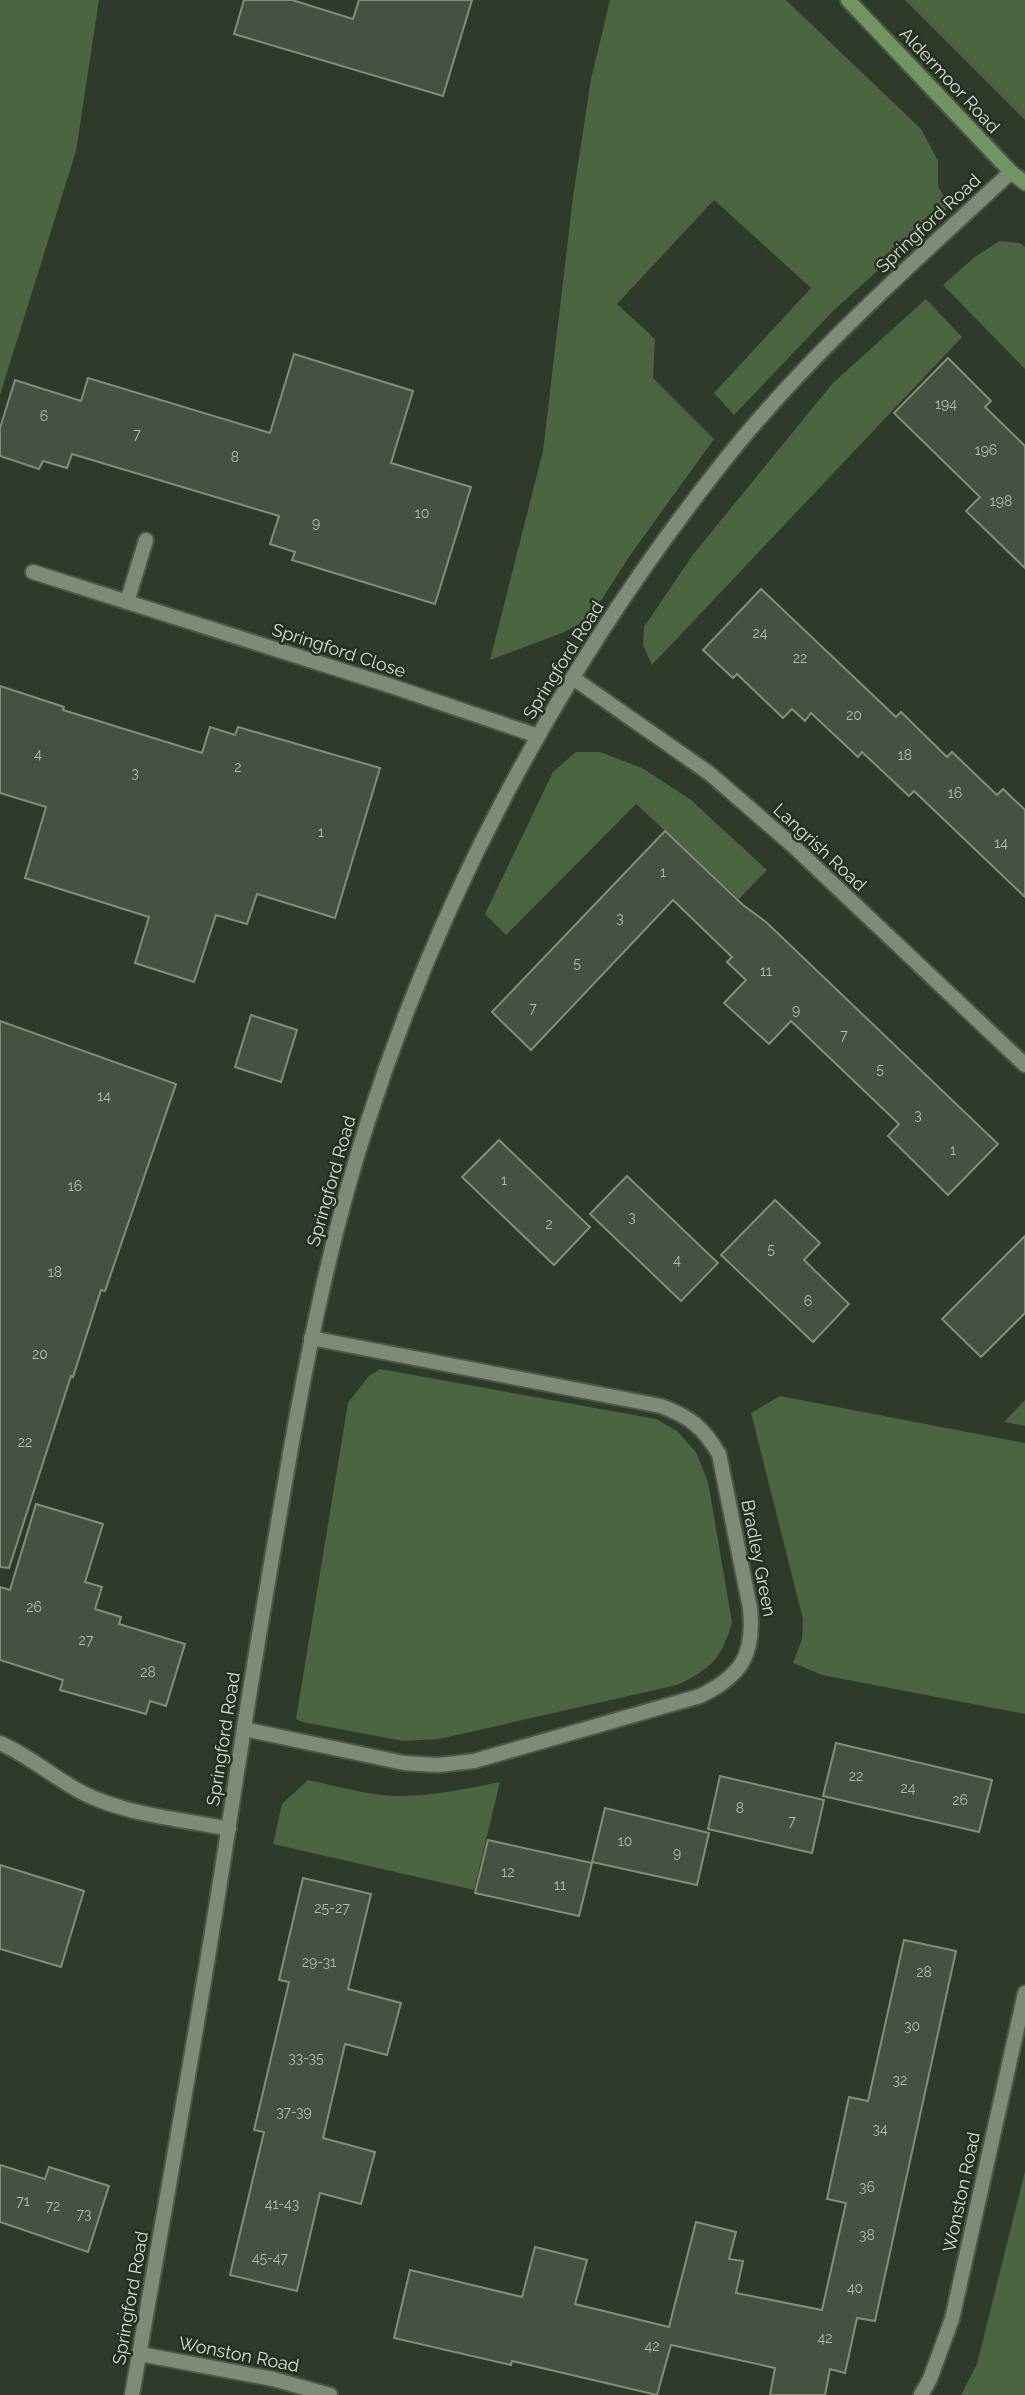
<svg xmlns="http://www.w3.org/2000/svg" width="1025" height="2395" font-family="Raleway,sans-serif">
	<rect width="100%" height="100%" fill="#2e3b2a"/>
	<g fill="#4a6540">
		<polygon points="0,0 99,0 76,151 0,395"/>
		<polygon points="610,0 786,0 921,129 938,161 938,186 949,206 834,310 734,415 714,393 811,288 714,200 617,304 655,339 653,378 714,439 631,554 589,619 562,633 490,660 543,451 573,197 591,79"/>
		<polygon points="905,0 1025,0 1025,120"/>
		<polygon points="1000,241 1020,243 1025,247 1025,369 943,285 976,256"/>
		<polygon points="926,299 962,337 652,665 643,645 644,627 692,556 832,384"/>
		<polygon points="576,752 600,752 642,768 691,800 767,870 739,899 636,804 506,935 485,914 553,772"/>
		<path d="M380 1369 656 1419 677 1431 696 1452 708 1482 732 1622C722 1658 711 1669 677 1685L439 1739 403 1741 302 1722 296 1719 348 1403 369 1376Z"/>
		<polygon points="780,1396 1025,1443 1025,1714 822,1675 793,1663 802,1639 803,1619 751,1413"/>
		<polygon points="1025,1400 1025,1426 1004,1422"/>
		<path d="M308 1780C336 1786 364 1794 393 1796 428 1797 465 1789 500 1782L474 1890 273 1844 282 1804Z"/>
		<polygon points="1025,2171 1025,2395 961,2395 977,2364"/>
	</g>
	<g fill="#455241" stroke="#808e7b" stroke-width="2">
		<polygon points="244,0 292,0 353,19 359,0 472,0 443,96 234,34"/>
		<polygon points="294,354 413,391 391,463 471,487 435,604 292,560 295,552 270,544 279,516 72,454 67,468 43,461 39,469 0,456 0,428 15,380 81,401 88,378 270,433"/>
		<polygon points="948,358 991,401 985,407 1025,446 1025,568 966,511 980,497 894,413"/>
		<polygon points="761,589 896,717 901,712 947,757 952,752 997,795 1003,789 1025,810 1025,897 914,791 909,796 862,752 858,757 811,713 805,721 792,709 783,718 737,674 733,678 703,650"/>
		<polygon points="0,686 64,707 63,710 202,753 210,727 235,735 238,727 380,768 335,918 257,894 247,924 216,915 194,982 135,963 149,917 25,878 46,807 0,793"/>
		<polygon points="665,831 743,905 766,922 998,1144 948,1195 888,1136 899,1124 791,1021 769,1044 724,1003 746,980 727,962 732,957 673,900 531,1050 492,1012"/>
		<polygon points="251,1015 297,1030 281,1082 235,1067"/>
		<polygon points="0,1021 176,1084 105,1291 101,1290 73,1377 71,1376 9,1568 0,1567"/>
		<polygon points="499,1140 590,1227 554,1265 462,1177"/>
		<polygon points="627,1176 718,1263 681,1301 590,1214"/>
		<polygon points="775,1200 820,1243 804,1260 849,1304 813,1342 721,1255"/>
		<polygon points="1025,1236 1025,1313 981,1357 942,1319"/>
		<polygon points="36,1504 103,1524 85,1582 102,1587 95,1609 121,1617 119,1624 185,1644 166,1706 150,1701 146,1714 60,1690 63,1680 0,1660 0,1587 10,1590"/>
		<polygon points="836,1743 992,1780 979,1832 823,1796"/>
		<polygon points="720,1776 824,1800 812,1853 708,1829"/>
		<polygon points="605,1808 709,1833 697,1885 592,1862"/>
		<polygon points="488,1840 592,1863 579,1916 475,1893"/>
		<polygon points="0,1865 84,1891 61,1967 0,1949"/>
		<polygon points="303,1878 371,1894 348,1989 401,2003 387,2055 345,2044 323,2138 375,2152 361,2204 320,2193 297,2291 230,2275 264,2132 254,2130 289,1982 279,1980"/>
		<polygon points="904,1940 956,1951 875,2321 857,2318 845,2373 830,2369 825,2395 770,2395 775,2368 671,2345 657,2395 512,2361 511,2365 394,2338 410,2270 522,2297 535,2247 587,2260 575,2304 669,2327 696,2222 736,2232 729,2259 743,2261 736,2293 822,2310 846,2203 827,2199 849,2097 868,2101"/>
		<polygon points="0,2165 45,2179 49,2167 109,2186 88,2252 0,2222"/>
	</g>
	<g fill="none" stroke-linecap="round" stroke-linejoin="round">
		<g stroke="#4c5748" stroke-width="18">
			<g id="street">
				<polyline points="33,572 391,686 538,736"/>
				<polyline points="127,602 146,540"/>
				<polyline points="573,678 709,773 791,844 1025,1065"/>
				<path d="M244 1729 404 1763 438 1765 474 1761 700 1696C741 1676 755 1655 750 1608L719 1454C703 1427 690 1417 661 1406L311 1338"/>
				<path d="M0 1743C30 1756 54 1778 83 1793 127 1815 181 1819 229 1829"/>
				<polyline points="140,2354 273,2379 330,2395"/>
				<path d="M132 2395C167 2196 203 1998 233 1798 248 1701 264 1603 281 1506 303 1375 327 1247 368 1121 445 882 568 658 724 461 808 355 912 264 1011 172"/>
				<polyline points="921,2395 930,2379 952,2319 1025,1993"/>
			</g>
		</g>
		<g stroke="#4c5748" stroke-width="18">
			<polyline id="secondary" points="848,0 1011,172 1025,183"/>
		</g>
		<use href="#street" stroke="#7d8b78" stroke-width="14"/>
		<use href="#secondary" stroke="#719461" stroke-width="14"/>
	</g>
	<g text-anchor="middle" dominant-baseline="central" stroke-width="5" stroke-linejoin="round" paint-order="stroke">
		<g font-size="14" fill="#b2bbae">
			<text x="946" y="404">194</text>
			<text x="44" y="416">6</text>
			<text x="137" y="434">7</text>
			<text x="986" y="450">196</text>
			<text x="235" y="457">8</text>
			<text x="1001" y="501">198</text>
			<text x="422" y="513">10</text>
			<text x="316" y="523">9</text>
			<text x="760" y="633">24</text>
			<text x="800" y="658">22</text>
			<text x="854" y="715">20</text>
			<text x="38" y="754">4</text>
			<text x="905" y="755">18</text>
			<text x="238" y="767">2</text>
			<text x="135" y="773">3</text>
			<text x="955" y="793">16</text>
			<text x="321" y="832">1</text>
			<text x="1001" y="843">14</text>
			<text x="663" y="872">1</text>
			<text x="620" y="918">3</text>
			<text x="577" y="963">5</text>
			<text x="766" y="971">11</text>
			<text x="533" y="1008">7</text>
			<text x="796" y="1010">9</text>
			<text x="844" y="1035">7</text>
			<text x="880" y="1069">5</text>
			<text x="104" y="1096">14</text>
			<text x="918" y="1115">3</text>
			<text x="953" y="1150">1</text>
			<text x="504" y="1180">1</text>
			<text x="75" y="1186">16</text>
			<text x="632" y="1217">3</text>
			<text x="549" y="1224">2</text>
			<text x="771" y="1249">5</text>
			<text x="677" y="1260">4</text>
			<text x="55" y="1272">18</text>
			<text x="808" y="1301">6</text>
			<text x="40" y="1354">20</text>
			<text x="25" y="1442">22</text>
			<text x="34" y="1607">26</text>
			<text x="86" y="1640">27</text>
			<text x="148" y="1672">28</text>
			<text x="856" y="1776">22</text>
			<text x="908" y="1788">24</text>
			<text x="960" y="1800">26</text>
			<text x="740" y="1808">8</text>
			<text x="792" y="1821">7</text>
			<text x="625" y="1841">10</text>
			<text x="677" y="1853">9</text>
			<text x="508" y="1872">12</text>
			<text x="560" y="1885">11</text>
			<text x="332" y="1908">25-27</text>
			<text x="319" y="1962">29-31</text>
			<text x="924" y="1972">28</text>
			<text x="912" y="2026">30</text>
			<text x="306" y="2058">33-35</text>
			<text x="900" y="2080">32</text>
			<text x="294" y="2112">37-39</text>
			<text x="880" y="2129">34</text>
			<text x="867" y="2187">36</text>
			<text x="23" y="2201">71</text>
			<text x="282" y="2204">41-43</text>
			<text x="53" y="2206">72</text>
			<text x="84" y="2214">73</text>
			<text x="867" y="2235">38</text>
			<text x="270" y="2258">45-47</text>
			<text x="855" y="2288">40</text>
			<text x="825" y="2338">42</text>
			<text x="652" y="2346">42</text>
		</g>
		<g font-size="18" fill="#d6ded3" stroke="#243020">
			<text transform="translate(950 80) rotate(47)">Aldermoor Road</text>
			<text transform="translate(928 223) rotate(-43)">Springford Road</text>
			<text transform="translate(339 650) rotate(18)">Springford Close</text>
			<text transform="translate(563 660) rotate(-58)">Springford Road</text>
			<text transform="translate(820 847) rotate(43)">Langrish Road</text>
			<text transform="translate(331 1181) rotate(-74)">Springford Road</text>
			<text transform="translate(759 1558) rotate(79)">Bradley Green</text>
			<text transform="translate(223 1739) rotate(-81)">Springford Road</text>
			<text transform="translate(961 2192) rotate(-78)">Wonston Road</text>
			<text transform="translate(130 2298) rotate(-80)">Springford Road</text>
			<text transform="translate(239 2354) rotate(11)">Wonston Road</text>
		</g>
	</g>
</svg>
